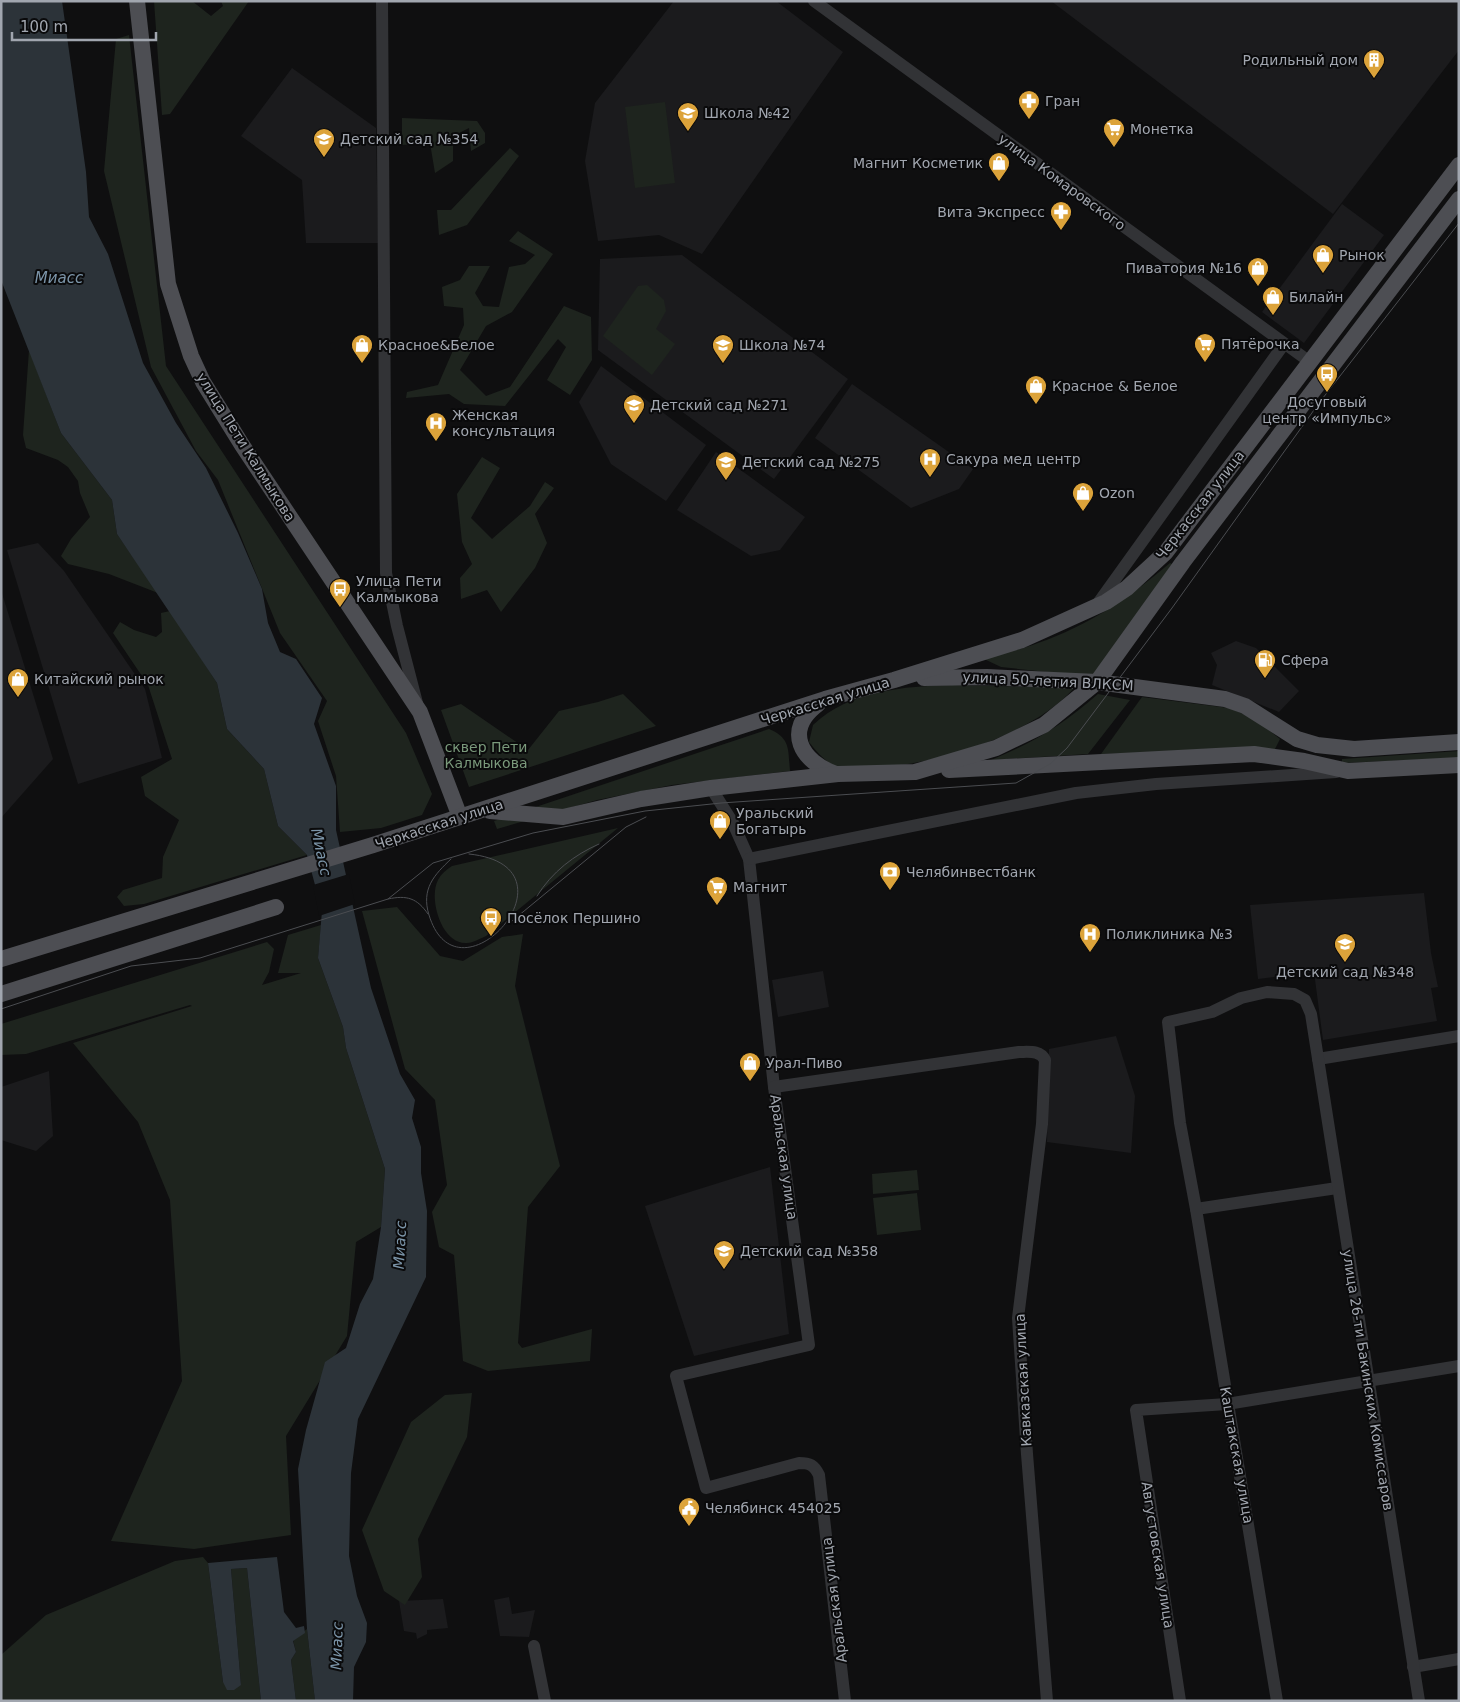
<svg xmlns="http://www.w3.org/2000/svg" width="1460" height="1702" font-family="'DejaVu Sans',sans-serif">
	<rect width="100%" height="100%" fill="#0f0f10"/>
	<g fill="#1b1b1d">
		<polygon points="674,1 776,1 843,52 702,254 659,235 598,241 585,161 595,103"/>
		<polygon points="1051,1 1459,1 1459,50 1333,214"/>
		<polygon points="292,68 376,128 378,243 306,243 302,180 241,136"/>
		<polygon points="1342,204 1384,235 1304,343 1262,312"/>
		<polygon points="682,255 848,379 774,479 598,350 600,259"/>
		<polygon points="601,366 706,445 666,501 611,464 579,402"/>
		<polygon points="852,384 973,469 959,489 911,508 815,438"/>
		<polygon points="716,452 805,517 780,550 751,556 677,510"/>
		<polygon points="38,543 64,571 145,689 162,758 78,784 7,550"/>
		<polygon points="1,590 53,759 1,818"/>
		<polygon points="1236,641 1256,648 1299,691 1279,712 1212,685 1217,665 1211,653"/>
		<polygon points="1424,893 1431,953 1438,987 1431,988 1437,1021 1323,1040 1314,972 1258,979 1250,905"/>
		<polygon points="823,971 829,1007 778,1017 772,980"/>
		<polygon points="1116,1036 1135,1096 1131,1153 1047,1142 1049,1049"/>
		<polygon points="49,1071 53,1136 36,1151 1,1140 1,1087"/>
		<polygon points="770,1167 789,1334 694,1356 645,1206"/>
		<polygon points="509,1597 512,1614 535,1610 529,1637 500,1636 494,1600"/>
		<polygon points="443,1599 448,1628 427,1630 427,1634 417,1639 416,1633 404,1631 399,1601"/>
	</g>
	<g fill="#1e241e">
		<polygon points="154,1 192,1 211,16 223,6 221,1 249,1 170,114 162,115"/>
		<polygon points="129,35 166,366 406,733 432,794 422,815 381,828 340,832 336,776 318,721 327,701 280,633 218,480 196,451 151,367 104,171 116,39"/>
		<polygon points="665,102 675,183 635,188 625,107"/>
		<polygon points="402,118 477,121 485,133 485,143 471,151 469,128 453,136 453,161 435,173 430,143 402,145"/>
		<polygon points="510,148 519,156 467,225 439,235 437,210 451,210"/>
		<polygon points="518,231 553,254 512,312 486,326 460,370 486,396 510,387 564,306 591,317 592,360 570,395 547,380 566,347 558,339 505,406 464,404 449,394 406,398 407,392 438,385 464,325 463,308 444,306 442,287 460,280 469,266 490,266 475,293 483,306 499,307 509,267 525,264 535,255 509,241"/>
		<polygon points="647,285 664,300 666,311 656,329 675,344 652,375 603,336 638,286"/>
		<polygon points="29,350 61,433 112,500 117,534 158,593 109,574 68,564 61,556 71,539 90,517 80,493 78,481 68,467 58,460 26,448 23,435"/>
		<polygon points="482,457 500,468 471,518 492,539 530,506 545,482 554,488 535,514 547,543 535,568 501,612 487,590 461,599 460,578 472,564 462,542 457,494"/>
		<path d="M1170 563 1172 564 1093 677 1001 667 982 658C1001 653 1020 650 1038 643 1088 626 1130 597 1170 563Z"/>
		<polygon points="170,611 217,683 227,729 264,769 278,826 307,855 144,904 124,906 117,897 123,890 162,878 163,857 179,820 145,796 141,777 172,759 148,685 113,633 120,622 134,630 156,637 162,632 161,613"/>
		<path d="M952 685 1074 688C1030 738 924 769 860 768 854 768 844 769 837 767 826 763 816 751 809 742L813 725C848 691 905 686 952 685Z"/>
		<polygon points="623,694 656,726 469,787 441,710 461,704 528,750 559,711 598,702"/>
		<path d="M1098 694 1130 700 1088 754 991 760C1033 743 1064 724 1098 694Z"/>
		<polygon points="1142,697 1229,708 1255,719 1280,739 1275,749 1101,754"/>
		<path d="M769 729C791 738 788 750 790 771L672 785 597 800 497 829 494 821Z"/>
		<polygon points="1459,751 1459,758 1342,763 1342,759"/>
		<path d="M618 828 486 936C481 938 473 943 467 943 442 945 428 899 438 880 441 874 446 870 452 866Z"/>
		<polygon points="397,907 440,956 463,961 502,937 523,934 515,986 560,1166 528,1207 518,1343 522,1348 592,1329 590,1361 488,1371 463,1361 454,1255 439,1247 432,1212 447,1185 435,1100 405,1069 362,911"/>
		<polygon points="321,925 318,958 343,1027 346,1048 385,1169 381,1227 356,1242 347,1336 286,1436 291,1535 194,1549 111,1541 182,1381 170,1200 138,1122 73,1043 192,1006 190,1005 26,1054 1,1055 1,1024 267,942 274,949 269,972 262,985 301,973 278,973 288,935"/>
		<polygon points="917,1170 919,1190 873,1194 872,1174"/>
		<polygon points="917,1193 921,1230 877,1235 873,1198"/>
		<polygon points="472,1393 467,1437 418,1539 422,1577 405,1605 384,1591 362,1530 411,1422 445,1395"/>
		<polygon points="203,1557 208,1563 223,1682 241,1685 231,1569 247,1568 261,1701 1,1701 1,1655 46,1615 175,1561"/>
		<polygon points="307,1629 315,1701 296,1701 291,1660 296,1652 293,1640"/>
	</g>
	<g fill="#2c3339">
		<polygon points="1,1 62,1 86,172 89,217 108,254 143,363 176,423 206,468 238,533 262,589 268,623 280,652 296,659 322,698 314,724 336,786 336,830 371,988 400,1074 415,1100 412,1118 421,1147 421,1173 427,1211 426,1277 358,1419 351,1473 349,1556 357,1596 367,1623 366,1642 354,1667 353,1701 315,1701 307,1629 298,1469 306,1430 325,1362 346,1348 360,1304 373,1279 381,1227 385,1169 346,1048 343,1027 318,958 322,911 307,855 278,826 264,769 227,729 217,683 117,534 112,500 61,433 1,280"/>
		<polygon points="277,1557 284,1612 296,1628 304,1626 305,1633 293,1641 296,1652 291,1660 296,1701 261,1701 247,1568 231,1569 241,1685 234,1690 227,1690 223,1682 208,1563"/>
	</g>
	<polygon fill="#0f0f10" points="349,874 355,904 319,916 313,885"/>
	<g fill="none" stroke-linecap="round" stroke-linejoin="round">
		<g stroke="#323336" stroke-width="12">
			<polyline points="382,1 386,573 397,626 417,703"/>
			<polyline points="814,1 1310,362"/>
			<polyline points="1096,606 1284,344"/>
			<path d="M711 788 733 823 749 859 774 1087 809 1345 676 1376 706 1488 799 1463C810 1463 814 1465 819 1475L845 1701"/>
			<polyline points="749,859 1076,793 1156,784 1336,772"/>
			<polyline points="1318,1059 1459,1036"/>
			<path d="M774 1087 1019 1052C1029 1052 1040 1050 1045 1060L1042 1124 1018 1318 1027 1454 1047 1701"/>
			<polyline points="1196,1209 1337,1188"/>
			<polyline points="534,1646 545,1701"/>
			<polyline points="1413,1667 1459,1659"/>
			<polyline points="1180,1701 1136,1410 1227,1404 1459,1366"/>
			<polyline points="1277,1701 1196,1209 1180,1123 1168,1022 1212,1012 1241,998 1267,992 1294,994 1305,1000 1311,1014 1419,1701"/>
		</g>
		<g stroke="#4d4e53" stroke-width="16">
			<polyline points="137,1 168,284 191,356 203,382 242,445 420,712 460,817"/>
			<polyline points="924,678 987,677 1097,682 1225,699 1245,706 1297,739 1317,745 1354,749 1459,742"/>
			<path d="M818 704C783 730 801 762 836 774"/>
			<polyline points="949,770 1254,754 1304,761 1348,771 1459,765"/>
			<polyline points="490,811 563,817 641,799 711,788 838,774 915,772 996,748 1044,725 1097,682 1183,562 1459,199"/>
			<polyline points="1,959 373,845 825,699 894,680 1022,640 1106,602 1127,588 1166,552 1459,165"/>
			<polyline points="1,994 276,907"/>
		</g>
		<g stroke="#4b4d51" stroke-width="1">
			<path d="M451 859C434 875 421 889 429 915 458 1011 587 866 469 854"/>
			<path d="M537 896C552 872 574 855 599 844"/>
			<polyline points="388,899 433,863 533,833 645,811 721,803 1016,783 1050,764 1067,748 1172,608 1319,403 1459,223"/>
			<polyline points="512,921 626,827 646,817"/>
			<path d="M1 1009 131 966 200 958 388 899C407 895 417 898 428 914"/>
		</g>
	</g>
	<defs>
		<g id="building-pin" transform="scale(1.125)"><path d="M0 17L-7.5 6A9.5 9.5 0 1 1 7.5 6Z" fill="#dca33a" stroke="#0a0a0b"/><path d="M-4-6H4V6H1V3H-1V6H-4ZM-2.5-4.3h1.7v1.8h-1.7ZM.8-4.3h1.7v1.8H.8ZM-2.5-1h1.7V.8h-1.7ZM.8-1h1.7V.8H.8Z" fill="#fff"/></g>
		<g id="pharmacy-pin" transform="scale(1.125)"><path d="M0 17L-7.5 6A9.5 9.5 0 1 1 7.5 6Z" fill="#dca33a" stroke="#0a0a0b"/><path d="M-2-6h4v4h4v4h-4v4h-4v-4h-4v-4h4Z" fill="#fff"/></g>
		<g id="school-pin" transform="scale(1.125)"><path d="M0 17L-7.5 6A9.5 9.5 0 1 1 7.5 6Z" fill="#dca33a" stroke="#0a0a0b"/><path d="M0-5L7-2L0 1L-7-2ZM-4 1L0 2.5L4 1V4Q0 6-4 4Z" fill="#fff"/></g>
		<g id="supermarket-pin" transform="scale(1.125)"><path d="M0 17L-7.5 6A9.5 9.5 0 1 1 7.5 6Z" fill="#dca33a" stroke="#0a0a0b"/><path d="M-6-5.5h2.5l.6 2H6L4.5 2H-2.5L-4.4-4H-6ZM-1.5 3.2a1.3 1.3 0 1 0 .1 0ZM3 3.2a1.3 1.3 0 1 0 .1 0Z" fill="#fff"/></g>
		<g id="shop-pin" transform="scale(1.125)"><path d="M0 17L-7.5 6A9.5 9.5 0 1 1 7.5 6Z" fill="#dca33a" stroke="#0a0a0b"/><path d="M-5-2.5h2.3a2.7 3.5 0 0 1 5.4 0H5L5.5 6h-11ZM-1.5-2.5h3a1.5 2.3 0 0 0-3 0Z" fill="#fff"/></g>
		<g id="bus-pin" transform="scale(1.125)"><path d="M0 17L-7.5 6A9.5 9.5 0 1 1 7.5 6Z" fill="#dca33a" stroke="#0a0a0b"/><path d="M-5-6H5V4H4V6H2V4H-2V6H-4V4H-5ZM-3.5-4V0h7V-4ZM-3.5 1.2v1.5H-2V1.2ZM2 1.2v1.5H3.5V1.2Z" fill="#fff"/></g>
		<g id="hospital-pin" transform="scale(1.125)"><path d="M0 17L-7.5 6A9.5 9.5 0 1 1 7.5 6Z" fill="#dca33a" stroke="#0a0a0b"/><path d="M-5-5h3v3.5h4V-5h3V5h-3V1.5h-4V5h-3Z" fill="#fff"/></g>
		<g id="fuel-pin" transform="scale(1.125)"><path d="M0 17L-7.5 6A9.5 9.5 0 1 1 7.5 6Z" fill="#dca33a" stroke="#0a0a0b"/><path d="M-5.5-6h7V0h2V4h1.3V-2.5L3-4.5l.8-.8L6-3V5H2.5V1h-1V6h-7ZM-4.2-4.7v3.2H.2V-4.7Z" fill="#fff"/></g>
		<g id="bank-pin" transform="scale(1.125)"><path d="M0 17L-7.5 6A9.5 9.5 0 1 1 7.5 6Z" fill="#dca33a" stroke="#0a0a0b"/><path d="M-6-4H6V4H-6ZM0-2.3a2.3 2.3 0 1 0 0 4.6a2.3 2.3 0 1 0 0-4.6Z" fill="#fff"/></g>
		<g id="civic-pin" transform="scale(1.125)"><path d="M0 17L-7.5 6A9.5 9.5 0 1 1 7.5 6Z" fill="#dca33a" stroke="#0a0a0b"/><path d="M-.6-6.5H3V-4.5H.6V-3L4-1V1h2V6H-6V1h2V-1L-.6-3ZM-1.2 2.5V6h2.4V2.5Z" fill="#fff"/></g>
	</defs>
	<g fill-rule="evenodd">
		<use href="#building-pin" x="1374" y="60"/>
		<use href="#pharmacy-pin" x="1029" y="101"/>
		<use href="#school-pin" x="688" y="113"/>
		<use href="#supermarket-pin" x="1114" y="129"/>
		<use href="#school-pin" x="324" y="139"/>
		<use href="#shop-pin" x="999" y="163"/>
		<use href="#pharmacy-pin" x="1061" y="212"/>
		<use href="#shop-pin" x="1323" y="255"/>
		<use href="#shop-pin" x="1258" y="268"/>
		<use href="#shop-pin" x="1273" y="297"/>
		<use href="#supermarket-pin" x="1205" y="344"/>
		<use href="#shop-pin" x="362" y="345"/>
		<use href="#school-pin" x="723" y="345"/>
		<use href="#bus-pin" x="1327" y="374"/>
		<use href="#shop-pin" x="1036" y="386"/>
		<use href="#school-pin" x="634" y="405"/>
		<use href="#hospital-pin" x="436" y="423"/>
		<use href="#hospital-pin" x="930" y="459"/>
		<use href="#school-pin" x="726" y="462"/>
		<use href="#shop-pin" x="1083" y="493"/>
		<use href="#bus-pin" x="340" y="589"/>
		<use href="#fuel-pin" x="1265" y="660"/>
		<use href="#shop-pin" x="18" y="679"/>
		<use href="#shop-pin" x="720" y="821"/>
		<use href="#bank-pin" x="890" y="872"/>
		<use href="#supermarket-pin" x="717" y="887"/>
		<use href="#bus-pin" x="491" y="918"/>
		<use href="#hospital-pin" x="1090" y="934"/>
		<use href="#school-pin" x="1345" y="944"/>
		<use href="#shop-pin" x="750" y="1063"/>
		<use href="#school-pin" x="724" y="1251"/>
		<use href="#civic-pin" x="689" y="1508"/>
	</g>
	<g text-anchor="middle" dominant-baseline="central" stroke-width="4" stroke-linejoin="round" paint-order="stroke">
		<g font-size="14" fill="#a1a6af" stroke="#0a0a0b" text-anchor="start">
			<text x="1358" y="60" text-anchor="end">Родильный дом</text>
			<text x="1045" y="101">Гран</text>
			<text x="704" y="113">Школа №42</text>
			<text x="1130" y="129">Монетка</text>
			<text x="340" y="139">Детский сад №354</text>
			<text x="983" y="163" text-anchor="end">Магнит Косметик</text>
			<text x="1045" y="212" text-anchor="end">Вита Экспресс</text>
			<text x="1339" y="255">Рынок</text>
			<text x="1242" y="268" text-anchor="end">Пиватория №16</text>
			<text x="1289" y="297">Билайн</text>
			<text x="1221" y="344">Пятёрочка</text>
			<text x="378" y="345">Красное&amp;Белое</text>
			<text x="739" y="345">Школа №74</text>
			<text x="1052" y="386">Красное &amp; Белое</text>
			<text x="1327" y="402" text-anchor="middle">Досуговый<tspan x="1327" dy="16">центр «Импульс»</tspan></text>
			<text x="650" y="405">Детский сад №271</text>
			<text x="452" y="415">Женская<tspan x="452" dy="16">консультация</tspan></text>
			<text x="946" y="459">Сакура мед центр</text>
			<text x="742" y="462">Детский сад №275</text>
			<text x="1099" y="493">Ozon</text>
			<text x="356" y="581">Улица Пети<tspan x="356" dy="16">Калмыкова</tspan></text>
			<text x="1281" y="660">Сфера</text>
			<text x="34" y="679">Китайский рынок</text>
			<text x="736" y="813">Уральский<tspan x="736" dy="16">Богатырь</tspan></text>
			<text x="906" y="872">Челябинвестбанк</text>
			<text x="733" y="887">Магнит</text>
			<text x="507" y="918">Посёлок Першино</text>
			<text x="1106" y="934">Поликлиника №3</text>
			<text x="1345" y="972" text-anchor="middle">Детский сад №348</text>
			<text x="766" y="1063">Урал-Пиво</text>
			<text x="740" y="1251">Детский сад №358</text>
			<text x="705" y="1508">Челябинск 454025</text>
		</g>
		<g font-size="14" fill="#a1a6af" stroke="#0a0a0b">
			<text transform="translate(1062 182) rotate(36)">улица Комаровского</text>
			<text transform="translate(246 447) rotate(58)">улица Пети Калмыкова</text>
			<text transform="translate(1200 505) rotate(-52)">Черкасская улица</text>
			<text transform="translate(1048 681) rotate(3)">улица 50-летия ВЛКСМ</text>
			<text transform="translate(825 701) rotate(-17)">Черкасская улица</text>
			<text transform="translate(439 824) rotate(-18)">Черкасская улица</text>
			<text transform="translate(784 1157) rotate(82)">Аральская улица</text>
			<text transform="translate(1023 1380) rotate(-93)">Кавказская улица</text>
			<text transform="translate(1368 1380) rotate(81)">улица 26-ти Бакинских Комиссаров</text>
			<text transform="translate(1237 1455) rotate(80)">Каштакская улица</text>
			<text transform="translate(1158 1555) rotate(81)">Августовская улица</text>
			<text transform="translate(834 1600) rotate(-97)">Аральская улица</text>
		</g>
		<g font-size="14" fill="#7a997b" stroke="#0a0a0b">
			<text x="486" y="747">сквер Пети<tspan x="486" dy="16">Калмыкова</tspan></text>
		</g>
		<g font-size="15" font-style="italic" fill="#7b94a8" stroke="#0a0a0b">
			<text x="59" y="278">Миасс</text>
			<text transform="translate(321 852) rotate(78)">Миасс</text>
			<text transform="translate(400 1245) rotate(-87)">Миасс</text>
			<text transform="translate(337 1646) rotate(-88)">Миасс</text>
		</g>
	</g>
	<rect width="1460" height="1702" fill="none" stroke="#a1a6af" stroke-width="5"/>
	<path d="M12 32v8h144v-8" fill="none" stroke="#a1a6af" stroke-width="2.5"/>
	<text x="20" y="32" font-size="15" fill="#a1a6af" stroke="#0a0a0b" stroke-width="4" paint-order="stroke">100 m</text>
</svg>
